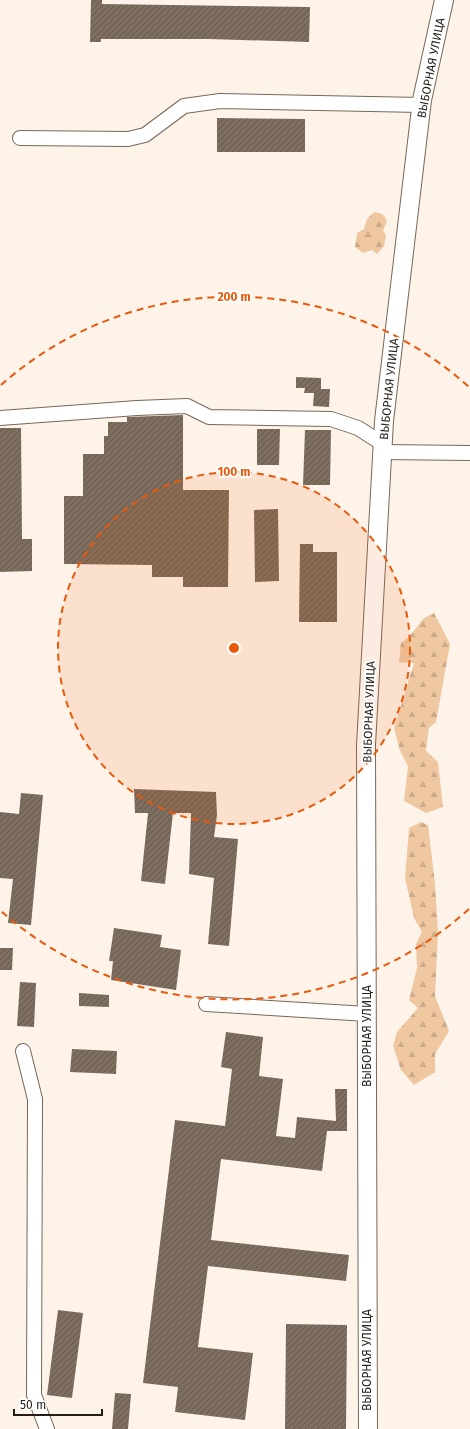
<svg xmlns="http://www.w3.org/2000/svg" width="470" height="1429" font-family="'Fira Sans',sans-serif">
	<defs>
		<pattern id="forest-firs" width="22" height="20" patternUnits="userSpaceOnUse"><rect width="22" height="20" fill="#efc7a1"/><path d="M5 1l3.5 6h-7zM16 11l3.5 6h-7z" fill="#cdaa8a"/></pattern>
		<pattern id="building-hatch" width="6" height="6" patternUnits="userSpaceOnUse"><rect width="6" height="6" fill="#7d6e5f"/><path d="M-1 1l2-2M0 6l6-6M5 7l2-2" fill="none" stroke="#665a4d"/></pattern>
	</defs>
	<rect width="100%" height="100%" fill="#fef3e9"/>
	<g fill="url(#forest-firs)">
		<path d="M374 212C381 213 384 214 387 221L383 231 386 235 384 246 377 254 372 250 363 253 355 247 357 233 364 229 367 219Z"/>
		<polygon points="434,613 450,644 436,722 429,728 426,751 438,762 443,807 426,813 404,801 408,766 400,751 394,728 414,663 399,662 401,643 409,637 424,618"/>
		<polygon points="421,822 428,825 435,884 438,932 435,996 449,1031 435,1054 435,1072 414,1085 401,1070 393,1046 397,1032 418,1008 409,1000 417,968 416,944 422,932 414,918 405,878 409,828"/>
	</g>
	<g fill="url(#building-hatch)">
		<polygon points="91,0 102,0 102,4 310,7 309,42 209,39 101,39 101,42 90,42"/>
		<polygon points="217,118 305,119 305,152 217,152"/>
		<polygon points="296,377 321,378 321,389 330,389 329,407 313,406 314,393 304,393 305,388 296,388"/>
		<polygon points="183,415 183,490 229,490 228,587 183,587 183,577 152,577 152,565 64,564 64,496 83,496 83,454 104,454 104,436 108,436 108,422 127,422 127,417"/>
		<polygon points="0,428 21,428 22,539 32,539 32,571 0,572"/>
		<polygon points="257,429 280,429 279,465 257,465"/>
		<polygon points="305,430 331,430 330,485 303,485"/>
		<polygon points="278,509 279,581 255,582 254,510"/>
		<polygon points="300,544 313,544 313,552 337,552 337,622 299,622"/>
		<polygon points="134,789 216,792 217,815 214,837 238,839 229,946 208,944 214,878 189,874 191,813 173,813 165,884 141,881 148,813 135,813"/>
		<polygon points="21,793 43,795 31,925 8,923 13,879 0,878 0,812 19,814"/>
		<polygon points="114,928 162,935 160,947 181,950 176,990 111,980 113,961 109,961"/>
		<polygon points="0,948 13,948 12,970 0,970"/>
		<polygon points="20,982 36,983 34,1027 17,1026"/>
		<polygon points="79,993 109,995 109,1007 79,1006"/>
		<polygon points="226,1032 263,1037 259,1076 283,1079 276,1136 295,1138 297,1117 336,1121 335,1089 347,1089 347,1131 327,1131 322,1171 221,1159 211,1240 349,1255 346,1281 208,1266 198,1347 253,1353 245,1420 175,1412 178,1387 143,1383 175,1120 225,1126 232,1069 221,1067"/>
		<polygon points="72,1049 117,1051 116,1074 70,1072"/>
		<polygon points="58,1310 83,1313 72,1398 47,1395"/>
		<polygon points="286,1324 347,1325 346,1429 285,1429"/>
		<polygon points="115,1393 131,1394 128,1429 112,1429"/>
	</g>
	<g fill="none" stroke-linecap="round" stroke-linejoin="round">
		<g stroke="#776758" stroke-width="16">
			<g id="minor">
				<polyline points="20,138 128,139 145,135 184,106 220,101 422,105"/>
				<polyline points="0,418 137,408 187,406 209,417 331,419 358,428 383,444"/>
				<polyline points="382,452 470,453"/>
				<polyline points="206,1004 367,1014"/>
				<polyline points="23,1051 35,1099 34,1395 47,1429"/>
			</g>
		</g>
		<g stroke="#776758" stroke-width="20">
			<polyline id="major" points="368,1429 366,745 384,421 422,100 444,0"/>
		</g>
		<use href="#minor" stroke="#fff" stroke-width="14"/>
		<use href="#major" stroke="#fff" stroke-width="18"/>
	</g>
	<circle cx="234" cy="648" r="176" fill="#e8590c" fill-opacity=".12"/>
	<g fill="none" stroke="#e8590c" stroke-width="2" stroke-dasharray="7 5">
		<circle cx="234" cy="648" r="176"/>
		<path d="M469 909A351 351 0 0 1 1 911M1 385A351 351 0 0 1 469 387"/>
	</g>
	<g text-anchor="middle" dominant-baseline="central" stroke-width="3.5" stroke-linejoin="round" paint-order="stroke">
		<g font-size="12" fill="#251e18" stroke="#fff">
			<text transform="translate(431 68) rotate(-79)">ВЫБОРНАЯ УЛИЦА</text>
			<text transform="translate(389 389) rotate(-84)">ВЫБОРНАЯ УЛИЦА</text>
			<text transform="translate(369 712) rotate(-88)">ВЫБОРНАЯ УЛИЦА</text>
			<text transform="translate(367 1036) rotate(-90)">ВЫБОРНАЯ УЛИЦА</text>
			<text transform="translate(367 1360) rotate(-90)">ВЫБОРНАЯ УЛИЦА</text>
		</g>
	</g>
	<circle cx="234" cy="648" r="6" fill="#e8590c" stroke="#fff" stroke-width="2"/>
	<g font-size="12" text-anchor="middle" font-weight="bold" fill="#e8590c" stroke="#fff" stroke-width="3.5" stroke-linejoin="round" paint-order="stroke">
		<text x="234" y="301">200 m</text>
		<text x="234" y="476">100 m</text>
	</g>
	<path d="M14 1409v6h88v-6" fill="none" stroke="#251e18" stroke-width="2"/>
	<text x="20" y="1409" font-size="12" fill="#251e18" stroke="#ffffff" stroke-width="3" paint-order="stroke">50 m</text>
</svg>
